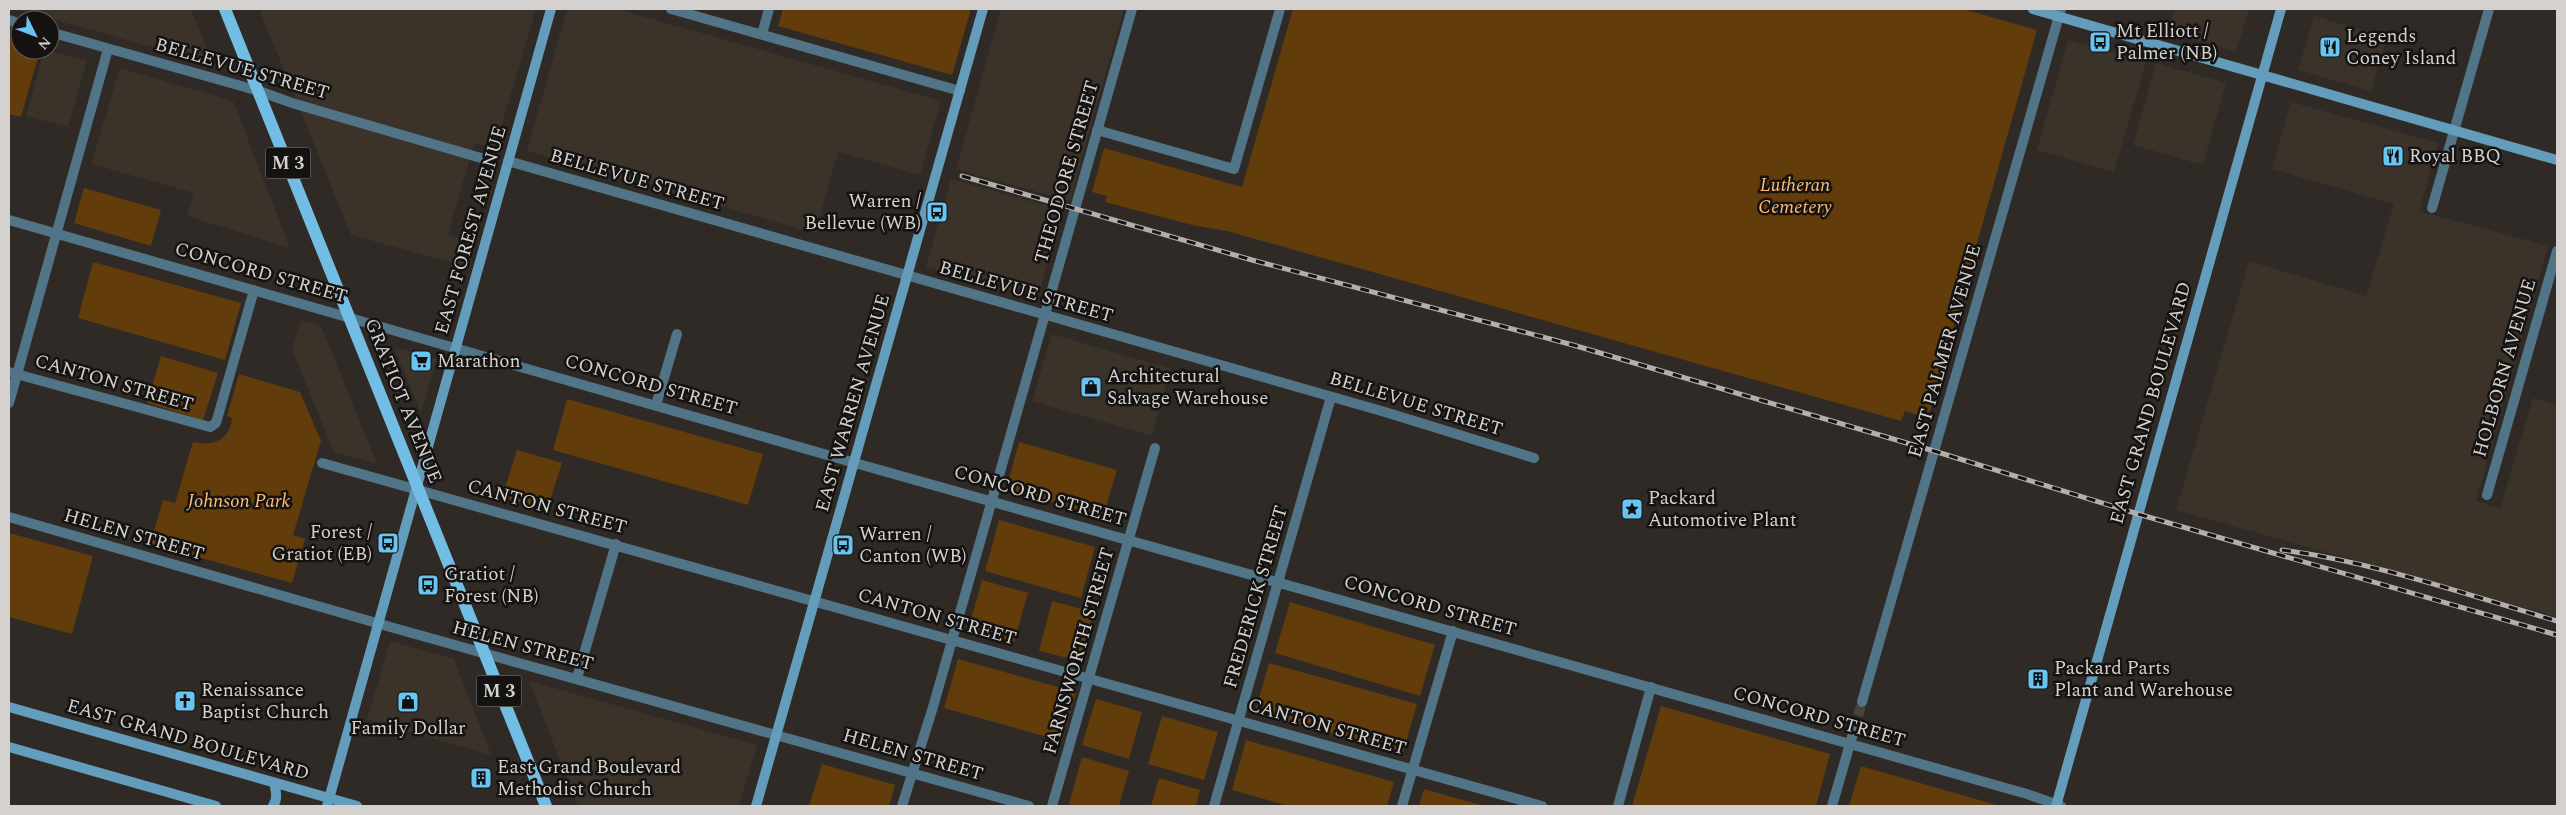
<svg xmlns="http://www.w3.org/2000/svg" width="2566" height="815" font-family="Spectral,serif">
	<rect width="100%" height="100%" fill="#2f2a26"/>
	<g fill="#3b3229">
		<polygon points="16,9 191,9 213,64"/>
		<polygon points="259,9 536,9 495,148 474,143 448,235 471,242 464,266 351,235"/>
		<polygon points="567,9 617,9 941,101 920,175 838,152 815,233 527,151"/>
		<polygon points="1001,9 1124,9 1070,201 956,169"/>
		<polygon points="2175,9 2249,9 2236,52 2168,32"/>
		<polygon points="2314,16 2387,37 2371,91 2298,70"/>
		<polygon points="2068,40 2146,62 2114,172 2037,150"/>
		<polygon points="44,50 87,60 68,127 26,116"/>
		<polygon points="2156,63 2226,83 2203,165 2133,145"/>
		<polygon points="120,68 233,101 290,248 187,216 194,193 91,164"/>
		<polygon points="2291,102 2439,143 2419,211 2548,246 2476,501 2500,508 2533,398 2557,405 2557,617 2176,510 2249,261 2366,296 2394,204 2272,169"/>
		<polygon points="951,179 1063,210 1038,298 926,267"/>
		<polygon points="301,320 321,326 377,464 334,452 292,350"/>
		<polygon points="1052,334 1171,369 1152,436 1032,401"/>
		<polygon points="394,347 437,359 421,413"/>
		<polygon points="390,641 454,659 491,755 367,720"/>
		<polygon points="529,681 757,745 739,806 578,806"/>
	</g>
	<g fill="#623c0a">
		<polygon points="783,9 971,9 952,75 778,26"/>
		<polygon points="1293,9 1963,9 2037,30 1928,418 1905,411 1901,421 1227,231 1192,225 1105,202 1107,196 1092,192 1104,148 1242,187"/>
		<polygon points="9,38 20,41 20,50 40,50 21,117 9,114"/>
		<polygon points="84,188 161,210 151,246 74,223"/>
		<polygon points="93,262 241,303 225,360 78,318"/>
		<polygon points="161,356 218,373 203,420 147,403"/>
		<path d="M239 374 300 392 321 441 293 535 305 539 292 583 150 544 163 500 175 503 193 442C214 446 229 441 232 418L227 416Z"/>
		<polygon points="567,399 763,454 748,505 553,450"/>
		<polygon points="1019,442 1117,470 1103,517 1006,489"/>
		<polygon points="517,450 562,463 547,510 502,497"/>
		<polygon points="999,520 1095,547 1081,598 985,571"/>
		<polygon points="9,533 93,556 72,634 9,617"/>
		<polygon points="982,580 1028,593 1014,642 968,630"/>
		<polygon points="1052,601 1093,612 1080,661 1039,651"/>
		<polygon points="1290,602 1435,645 1420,696 1275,653"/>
		<polygon points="958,659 1076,692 1062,741 944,708"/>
		<polygon points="1269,663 1417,704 1403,753 1255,712"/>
		<polygon points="1096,699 1142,712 1129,759 1082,745"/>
		<polygon points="1661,706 1830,754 1816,806 1632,806"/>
		<polygon points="1162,716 1218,732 1204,780 1148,764"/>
		<polygon points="1246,740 1394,782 1387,806 1289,806 1232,790"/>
		<polygon points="1082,757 1129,771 1119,806 1076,806 1069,804"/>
		<polygon points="822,764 895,785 889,806 809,806"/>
		<polygon points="1861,766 2000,806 1849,806"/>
		<polygon points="1159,778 1200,790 1196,806 1151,806"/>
		<polygon points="1424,789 1484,806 1419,806"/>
	</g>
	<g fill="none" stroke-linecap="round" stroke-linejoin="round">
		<polyline stroke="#48433f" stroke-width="10" stroke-dasharray="10 5" stroke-linecap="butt" points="1854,730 1862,702"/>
		<g stroke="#517487" stroke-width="10">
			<polyline points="671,9 960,91"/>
			<polyline points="9,20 20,24"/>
			<polyline points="50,32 259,91 292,103 481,158"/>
			<polyline points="762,34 769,9"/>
			<polyline points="1097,130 1234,169 1280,9"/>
			<polyline points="508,161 1385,412 1534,458"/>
			<polyline points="2432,208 2489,9"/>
			<polyline points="9,220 855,463 2027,794 2061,806"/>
			<polyline points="9,372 210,427 216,423 254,290"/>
			<polyline points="9,403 108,49"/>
			<polyline points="656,405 677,334"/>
			<polyline points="322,463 1542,806"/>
			<polyline points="2487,495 2557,251"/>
			<polyline points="9,517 394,628 1029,806"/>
			<polyline points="577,678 616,544"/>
			<polyline points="1862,702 2061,9"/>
			<polyline points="902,806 933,707 1132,9"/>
			<polyline points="1052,806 1155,448"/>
			<polyline points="1214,806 1331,397"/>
			<polyline points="1402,806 1453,631"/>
			<polyline points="1618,806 1651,687"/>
			<polyline points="1832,806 1854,730"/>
		</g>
		<g stroke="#639dbb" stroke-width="10">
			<polyline points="2033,9 2557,160"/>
			<polyline points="9,707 357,806"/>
			<polyline points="9,747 216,806"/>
			<path d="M273 806C278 799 276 791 274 783"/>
			<polyline points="327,806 551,9"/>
			<polyline points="756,806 983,9"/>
			<polyline points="2056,806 2281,9"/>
		</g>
		<polyline stroke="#71bde4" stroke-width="12" points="225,9 546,806"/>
		<g stroke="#b3afac" stroke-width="5">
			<g id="rail">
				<polyline points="962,176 1252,260 1573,345 1934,451 2138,514 2557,635"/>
				<path d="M2282 550C2375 562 2467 595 2557 621"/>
			</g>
		</g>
		<use href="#rail" stroke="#151311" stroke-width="3" stroke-dasharray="9" stroke-linecap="butt"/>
	</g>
	<defs>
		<g id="bus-square" transform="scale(1.125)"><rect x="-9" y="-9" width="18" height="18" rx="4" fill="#68c4f0" stroke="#151311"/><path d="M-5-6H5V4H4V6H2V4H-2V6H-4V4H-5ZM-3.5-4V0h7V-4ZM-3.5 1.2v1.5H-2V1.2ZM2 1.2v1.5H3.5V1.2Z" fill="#111"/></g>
		<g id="restaurant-square" transform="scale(1.125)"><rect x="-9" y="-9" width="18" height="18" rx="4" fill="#68c4f0" stroke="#151311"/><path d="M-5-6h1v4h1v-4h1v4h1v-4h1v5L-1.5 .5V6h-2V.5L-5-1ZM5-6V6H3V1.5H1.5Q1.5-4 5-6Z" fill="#111"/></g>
		<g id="supermarket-square" transform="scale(1.125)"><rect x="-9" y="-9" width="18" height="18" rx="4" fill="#68c4f0" stroke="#151311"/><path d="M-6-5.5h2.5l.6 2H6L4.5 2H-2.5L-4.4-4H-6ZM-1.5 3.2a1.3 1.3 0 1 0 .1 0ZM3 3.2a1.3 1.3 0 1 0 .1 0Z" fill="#111"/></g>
		<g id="shop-square" transform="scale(1.125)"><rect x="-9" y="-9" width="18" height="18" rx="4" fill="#68c4f0" stroke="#151311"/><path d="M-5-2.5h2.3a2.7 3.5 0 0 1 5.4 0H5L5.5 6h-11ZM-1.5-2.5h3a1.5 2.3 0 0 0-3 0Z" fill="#111"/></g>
		<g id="sight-square" transform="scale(1.125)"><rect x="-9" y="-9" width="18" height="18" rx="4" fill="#68c4f0" stroke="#151311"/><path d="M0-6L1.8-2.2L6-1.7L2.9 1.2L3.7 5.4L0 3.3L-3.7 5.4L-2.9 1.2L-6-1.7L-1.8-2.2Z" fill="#111"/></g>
		<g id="building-square" transform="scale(1.125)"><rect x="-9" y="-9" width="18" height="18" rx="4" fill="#68c4f0" stroke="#151311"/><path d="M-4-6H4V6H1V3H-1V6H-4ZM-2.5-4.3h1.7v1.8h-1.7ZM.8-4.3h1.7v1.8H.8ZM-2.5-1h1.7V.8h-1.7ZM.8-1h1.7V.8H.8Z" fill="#111"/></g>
		<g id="church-square" transform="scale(1.125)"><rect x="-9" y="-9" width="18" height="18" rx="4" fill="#68c4f0" stroke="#151311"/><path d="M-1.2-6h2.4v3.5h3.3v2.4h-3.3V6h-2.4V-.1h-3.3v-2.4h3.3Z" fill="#111"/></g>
	</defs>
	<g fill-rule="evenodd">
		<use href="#bus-square" x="2100" y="42"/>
		<use href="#restaurant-square" x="2330" y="47"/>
		<use href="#restaurant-square" x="2393" y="156"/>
		<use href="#bus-square" x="937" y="212"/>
		<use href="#supermarket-square" x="421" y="361"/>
		<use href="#shop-square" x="1091" y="387"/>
		<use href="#sight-square" x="1632" y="509"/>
		<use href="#bus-square" x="388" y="543"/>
		<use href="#bus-square" x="843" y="545"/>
		<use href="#bus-square" x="428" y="585"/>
		<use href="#building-square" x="2038" y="679"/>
		<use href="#church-square" x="185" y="701"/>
		<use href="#shop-square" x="408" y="702"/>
		<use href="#building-square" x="481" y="778"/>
	</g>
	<g text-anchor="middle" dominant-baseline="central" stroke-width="5" stroke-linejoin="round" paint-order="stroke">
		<g fill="#151311" stroke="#9b9895" stroke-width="1">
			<rect x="265.5" y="147.5" width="45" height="31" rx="4"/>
			<rect x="476.5" y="675.5" width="45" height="31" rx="4"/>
		</g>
		<g font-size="18" font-weight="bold" fill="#d4d1ce">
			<text x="288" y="163">M 3</text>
			<text x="499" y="691">M 3</text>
		</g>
		<g font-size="19" fill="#d4d1ce" stroke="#151311" text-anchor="start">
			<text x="2116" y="31">Mt Elliott /<tspan x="2116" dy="22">Palmer (NB)</tspan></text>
			<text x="2346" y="36">Legends<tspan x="2346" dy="22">Coney Island</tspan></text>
			<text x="2409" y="156">Royal BBQ</text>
			<text x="921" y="201" text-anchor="end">Warren /<tspan x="921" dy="22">Bellevue (WB)</tspan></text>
			<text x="437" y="361">Marathon</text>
			<text x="1107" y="376">Architectural<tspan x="1107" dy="22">Salvage Warehouse</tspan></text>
			<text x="1648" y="498">Packard<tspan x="1648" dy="22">Automotive Plant</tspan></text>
			<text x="372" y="532" text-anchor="end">Forest /<tspan x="372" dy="22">Gratiot (EB)</tspan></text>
			<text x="859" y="534">Warren /<tspan x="859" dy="22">Canton (WB)</tspan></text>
			<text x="444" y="574">Gratiot /<tspan x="444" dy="22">Forest (NB)</tspan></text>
			<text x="2054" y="668">Packard Parts<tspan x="2054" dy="22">Plant and Warehouse</tspan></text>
			<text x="201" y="690">Renaissance<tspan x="201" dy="22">Baptist Church</tspan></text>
			<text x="408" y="728" text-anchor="middle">Family Dollar</text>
			<text x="497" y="767">East Grand Boulevard<tspan x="497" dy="22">Methodist Church</tspan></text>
		</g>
		<g font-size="19" fill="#d4d1ce" stroke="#151311">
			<text transform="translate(242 69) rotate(16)">BELLEVUE STREET</text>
			<text transform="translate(1067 172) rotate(-74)">THEODORE STREET</text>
			<text transform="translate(637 180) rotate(16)">BELLEVUE STREET</text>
			<text transform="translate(471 230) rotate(-74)">EAST FOREST AVENUE</text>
			<text transform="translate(261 273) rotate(16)">CONCORD STREET</text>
			<text transform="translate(1026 292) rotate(16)">BELLEVUE STREET</text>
			<text transform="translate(1945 351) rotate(-74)">EAST PALMER AVENUE</text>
			<text transform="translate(2505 368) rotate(-74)">HOLBORN AVENUE</text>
			<text transform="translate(114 383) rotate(16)">CANTON STREET</text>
			<text transform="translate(651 385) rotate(16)">CONCORD STREET</text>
			<text transform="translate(403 401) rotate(68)">GRATIOT AVENUE</text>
			<text transform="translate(853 403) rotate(-74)">EAST WARREN AVENUE</text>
			<text transform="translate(2151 403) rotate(-74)">EAST GRAND BOULEVARD</text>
			<text transform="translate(1416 404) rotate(17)">BELLEVUE STREET</text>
			<text transform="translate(1040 496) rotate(16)">CONCORD STREET</text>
			<text transform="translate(547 507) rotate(15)">CANTON STREET</text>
			<text transform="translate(134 535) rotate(16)">HELEN STREET</text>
			<text transform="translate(1256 597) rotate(-74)">FREDERICK STREET</text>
			<text transform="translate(1430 606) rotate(16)">CONCORD STREET</text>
			<text transform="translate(937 617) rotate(16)">CANTON STREET</text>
			<text transform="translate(523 646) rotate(15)">HELEN STREET</text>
			<text transform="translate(1079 651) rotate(-74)">FARNSWORTH STREET</text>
			<text transform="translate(1819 717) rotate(16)">CONCORD STREET</text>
			<text transform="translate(1327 727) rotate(16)">CANTON STREET</text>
			<text transform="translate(188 740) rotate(16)">EAST GRAND BOULEVARD</text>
			<text transform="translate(913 755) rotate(16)">HELEN STREET</text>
		</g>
		<g font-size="19" font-style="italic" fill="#fdbd79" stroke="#151311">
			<text x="1795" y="185">Lutheran<tspan x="1795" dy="22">Cemetery</tspan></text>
			<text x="239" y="501">Johnson Park</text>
		</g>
	</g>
	<rect width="2566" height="815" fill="none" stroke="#d4d1ce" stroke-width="20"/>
	<g transform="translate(35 35) rotate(132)"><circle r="24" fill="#151311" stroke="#615f5d"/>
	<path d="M0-4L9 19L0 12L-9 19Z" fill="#68c4f0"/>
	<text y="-8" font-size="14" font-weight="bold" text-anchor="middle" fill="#d4d1ce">N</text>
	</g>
</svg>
